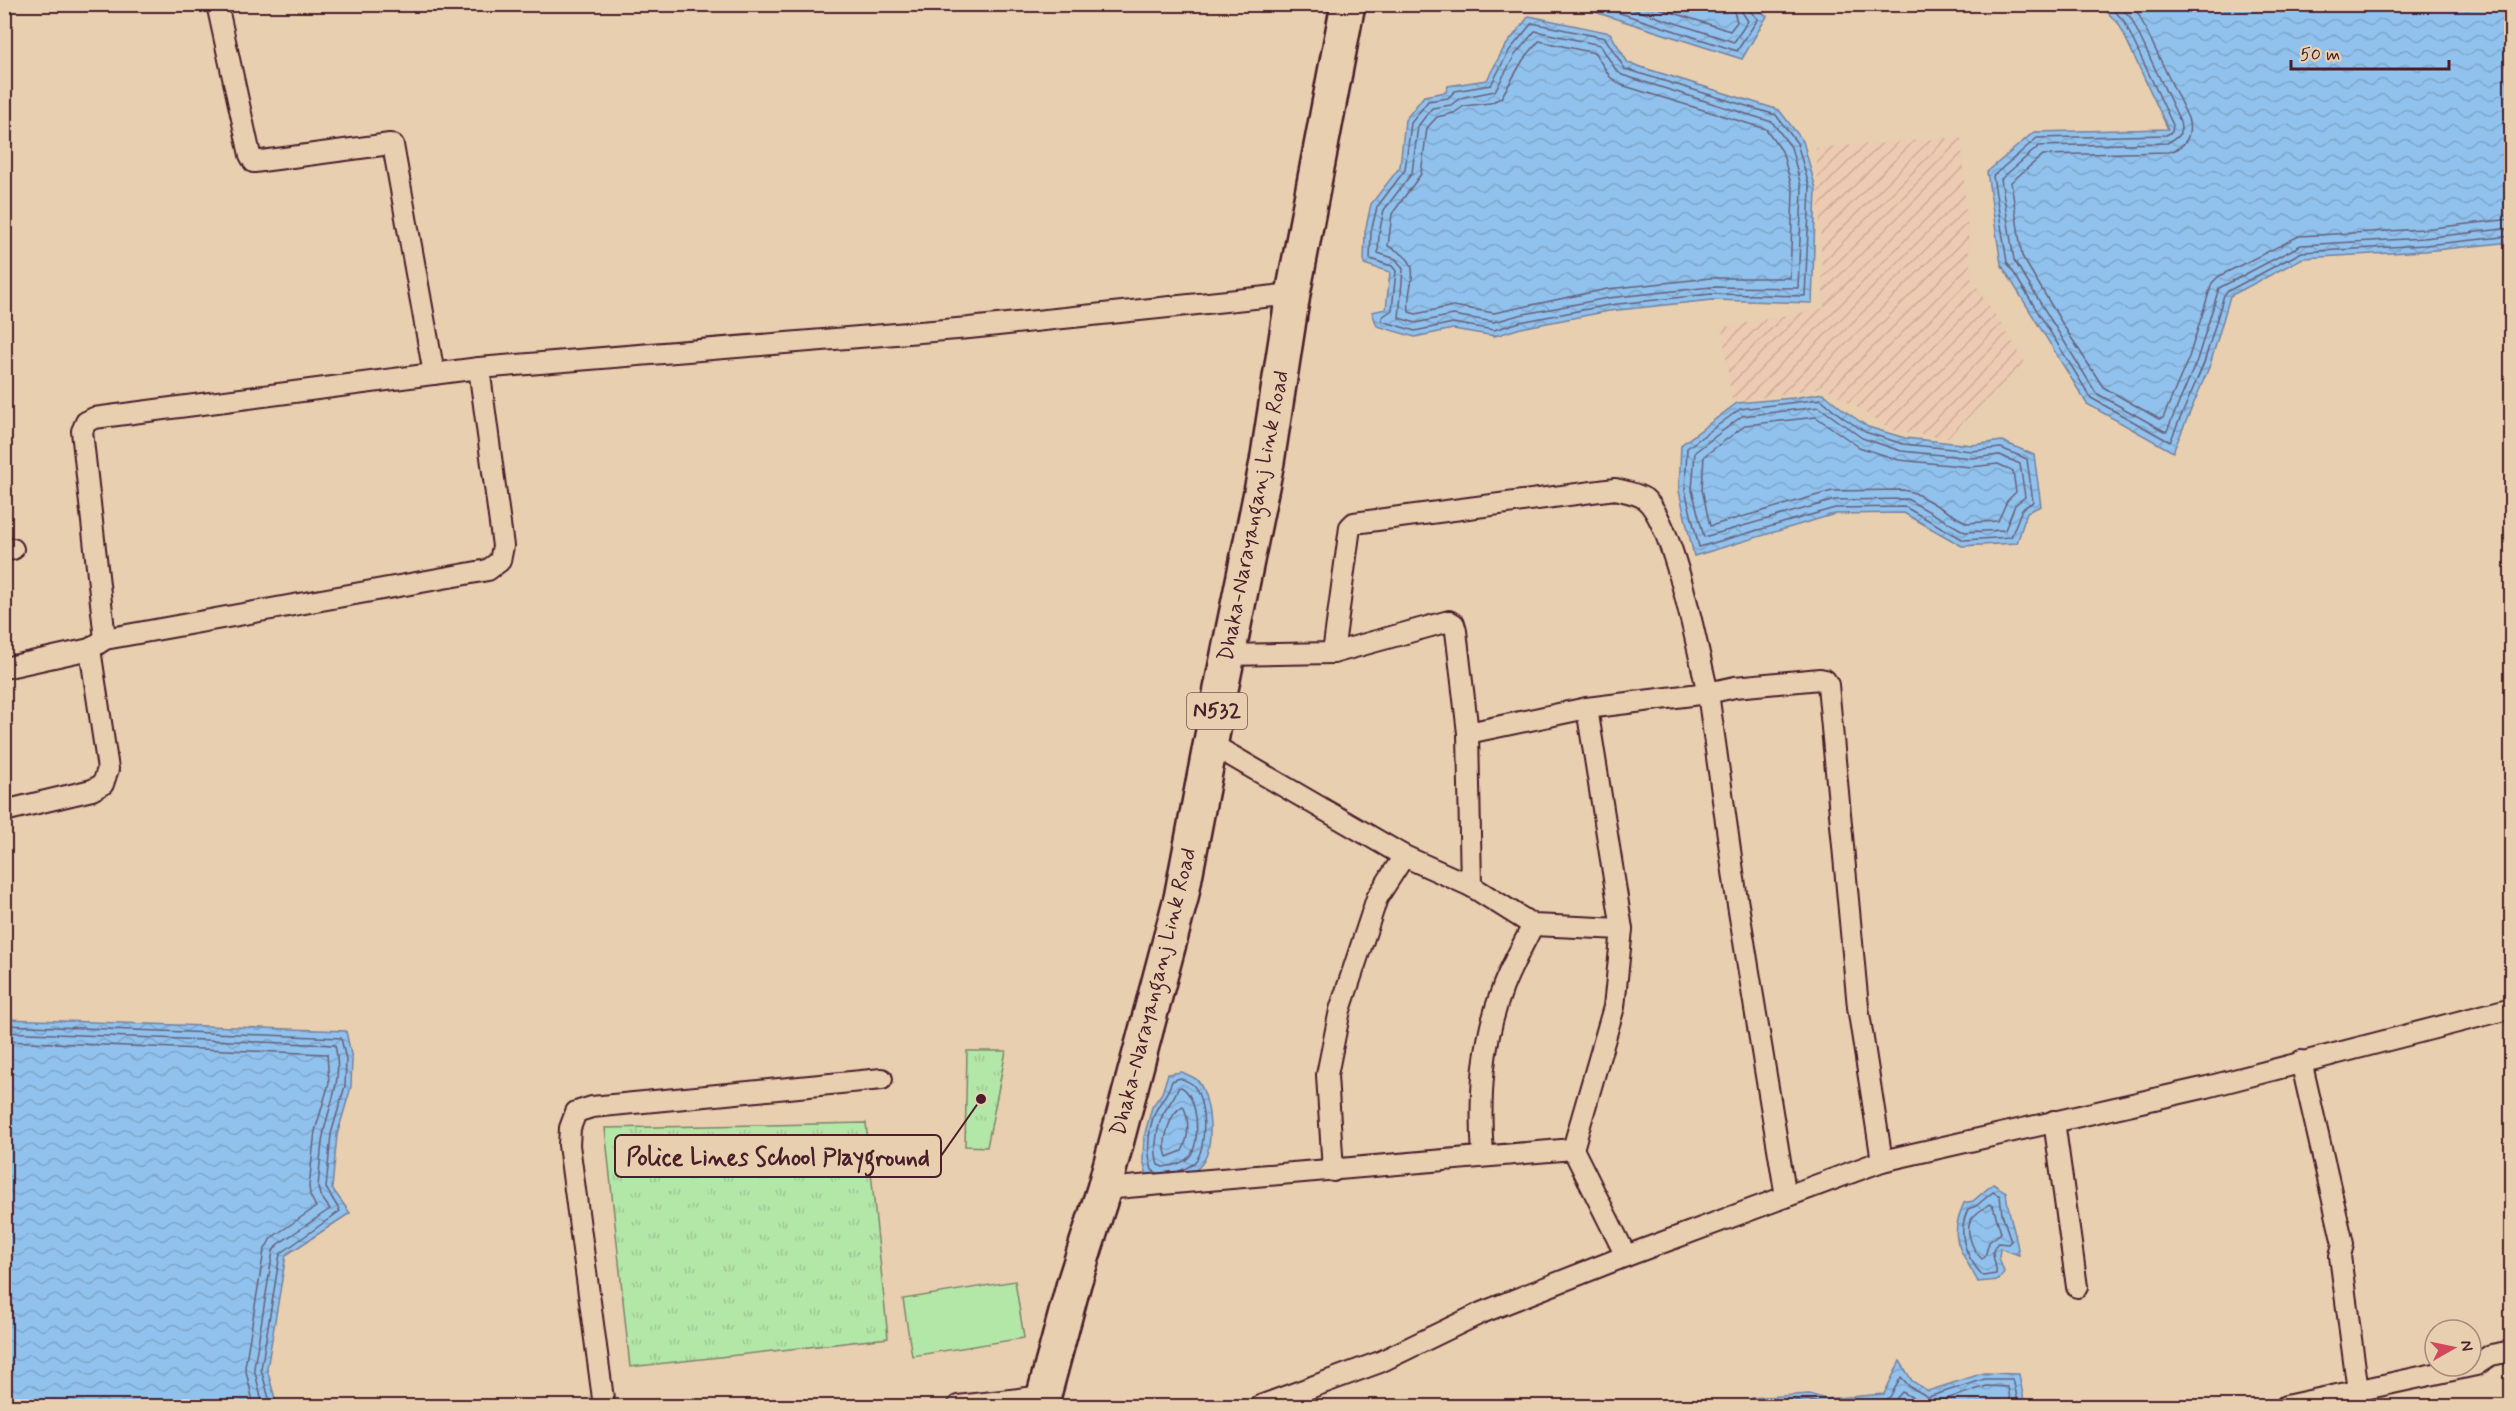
<svg xmlns="http://www.w3.org/2000/svg" width="2516" height="1411" font-family="Mynerve,sans-serif">
	<defs>
		<pattern id="industrial-furrows" width="10" height="10" patternUnits="userSpaceOnUse" patternTransform="scale(1.5)"><rect width="10" height="10" fill="#edcab2"/><path d="M-1 1l2-2M0 10L10 0M9 11l2-2" fill="none" stroke="#cdad99"/></pattern>
		<pattern id="park-tufts" width="24" height="20" patternUnits="userSpaceOnUse" patternTransform="scale(1.5)"><rect width="24" height="20" fill="#b3e7a8"/><path d="M3 7l-1-3M5 7V3M7 7l1-3M15 17l-1-3M17 17v-4M19 17l1-3" fill="none" stroke="#9bc691"/></pattern>
		<pattern id="water-waves" width="16" height="10" patternUnits="userSpaceOnUse" patternTransform="scale(1.5)"><rect width="16" height="10" fill="#90c2ed"/><path d="M0 5q4-4 8 0t8 0" fill="none" stroke="#7ea6cb"/></pattern>
	</defs>
	<rect width="100%" height="100%" fill="#e8cfb0"/>
	<filter id="ink" filterUnits="userSpaceOnUse"><feTurbulence type="fractalNoise" baseFrequency=".0167" numOctaves="2"/><feDisplacementMap in="SourceGraphic" scale="12" xChannelSelector="R" yChannelSelector="G"/><feConvolveMatrix kernelMatrix="1 2 1 2 8 2 1 2 1" color-interpolation-filters="sRGB"/></filter>
	<g filter="url(#ink)">
		<polygon fill="url(#industrial-furrows)" points="1961,137 1971,278 2025,362 1947,438 1892,430 1825,387 1732,402 1722,328 1824,308 1816,148"/>
		<polygon fill="#b3e7a8" stroke="#7e836a" stroke-width="1.5" points="1015,1281 1024,1338 912,1356 903,1299"/>
		<g fill="url(#park-tufts)" stroke="#7e836a" stroke-width="1.5">
			<polygon points="967,1051 1006,1051 987,1147 965,1146"/>
			<polygon points="866,1123 888,1338 630,1367 605,1128"/>
		</g>
		<g fill="url(#water-waves)" stroke="#74819f" stroke-width="1.5">
			<polygon points="1573,5 1751,5 1767,16 1742,59"/>
			<polygon points="2100,5 2511,5 2511,242 2425,251 2303,258 2230,296 2210,365 2173,452 2087,404 2001,264 1987,172 2034,132 2168,129 2119,24"/>
			<polygon points="1529,16 1610,33 1628,63 1779,110 1803,141 1816,189 1812,303 1712,300 1609,311 1521,328 1495,336 1453,329 1415,337 1377,326 1372,312 1386,309 1390,272 1364,264 1365,232 1371,204 1400,167 1405,120 1424,96 1446,92 1448,86 1487,80 1504,48"/>
			<polygon points="1823,393 1845,411 1868,427 1905,438 1972,445 2002,441 2034,455 2041,506 2027,512 2017,543 1962,546 1904,513 1835,514 1694,556 1679,491 1681,445 1737,403 1793,398"/>
			<polygon points="5,1019 346,1031 352,1059 351,1087 337,1135 332,1188 350,1213 286,1255 267,1369 277,1406 5,1406"/>
			<path d="M1182 1072C1187 1075 1195 1077 1198 1081 1211 1098 1216 1149 1200 1166 1191 1176 1175 1179 1162 1182L1147 1175 1143 1160 1144 1137 1152 1107 1162 1093 1168 1074Z"/>
			<path d="M1993 1184 2006 1192C2008 1214 2016 1233 2019 1255L2000 1248 1999 1258 2004 1272 1999 1280 1978 1282C1961 1248 1947 1241 1964 1203L1973 1201Z"/>
			<polygon points="1900,1361 1912,1381 1928,1391 1984,1373 2019,1374 2025,1406 1752,1406 1752,1398 1809,1394 1825,1399 1884,1394"/>
		</g>
		<g fill="none" stroke-linecap="round" stroke-linejoin="round">
			<g stroke="#666079" stroke-width="1.5">
				<polyline points="1592,4 1737,51 1758,19 1749,10 1748,4"/>
				<polyline points="1617,4 1734,42 1748,21 1742,12 1741,4"/>
				<polyline points="1646,4 1730,31 1737,22 1732,4"/>
				<polyline points="2108,4 2124,21 2173,125 2172,132 2166,135 2037,138 1993,176 2007,262 2091,398 2170,442 2204,363 2224,295 2228,291 2302,252 2425,245 2512,236"/>
				<polyline points="2118,4 2131,18 2180,121 2181,129 2179,136 2167,143 2039,146 2001,179 2014,260 2096,393 2164,431 2167,431 2197,360 2219,288 2301,245 2424,238 2512,228"/>
				<path d="M2131 4 2139 15 2188 118C2193 135 2185 149 2168 152L2043 155 2011 182 2022 256 2065 328 2103 387 2159 419 2163 418 2189 357 2212 283 2219 276 2299 236 2423 229 2512 219"/>
				<polygon points="1532,23 1605,38 1625,69 1776,115 1797,143 1810,189 1805,296 1711,294 1609,305 1520,322 1494,330 1453,323 1415,331 1382,321 1382,317 1392,310 1396,271 1392,266 1370,259 1371,232 1377,207 1405,170 1411,123 1428,101 1448,98 1455,91 1491,85 1509,51"/>
				<polygon points="1535,31 1600,45 1616,70 1622,75 1772,122 1791,147 1802,190 1798,288 1711,287 1608,298 1519,315 1494,322 1453,315 1416,323 1399,318 1403,269 1396,259 1378,253 1379,233 1384,210 1412,173 1418,126 1432,108 1451,105 1460,98 1495,91 1515,55"/>
				<path d="M1539 41 1595 53 1610 77 1621 85 1766 129 1782 151 1793 191 1790 278H1711L1607 289 1494 313 1453 306 1416 314 1409 312C1405 279 1429 265 1388 246L1392 214 1421 174 1427 128 1437 117 1454 113 1464 106 1490 103 1501 98 1523 60Z"/>
				<polygon points="1821,399 1841,416 1865,432 1903,444 1972,451 2001,448 2027,459 2033,502 2022,509 2011,537 1964,540 1905,507 1835,508 1699,547 1685,490 1687,448 1740,409"/>
				<polygon points="1819,407 1862,438 1901,451 1972,458 2000,455 2020,464 2025,497 2015,505 2005,530 1965,532 1907,499 1835,500 1704,537 1692,490 1695,452 1742,416"/>
				<polygon points="1816,417 1859,447 1899,460 1971,467 1998,464 2013,471 2016,492 2007,501 1998,521 1967,523 1915,493 1903,490 1832,491 1710,526 1702,489 1704,456 1746,425"/>
				<polyline points="4,1025 341,1038 346,1060 345,1086 331,1134 326,1188 340,1211 280,1254 261,1369 271,1406"/>
				<path d="M4 1032 335 1045C343 1079 331 1099 324 1131 320 1149 320 1169 318 1187L320 1195 330 1209 278 1244 273 1251 254 1368 263 1406"/>
				<polyline points="4,1041 327,1054 329,1083 315,1131 309,1186 310,1195 316,1207 271,1238 264,1251 245,1367 254,1406"/>
				<path d="M1181 1087C1198 1095 1202 1143 1189 1157 1183 1164 1172 1166 1163 1167L1158 1165C1153 1150 1157 1122 1166 1109 1171 1101 1175 1097 1178 1088Z"/>
				<path d="M1183 1106C1190 1119 1189 1138 1182 1151L1167 1157C1161 1143 1169 1113 1183 1106Z"/>
				<path d="M1157 1173 1152 1170C1146 1151 1148 1122 1159 1105 1165 1096 1169 1091 1172 1081L1180 1078C1184 1080 1190 1082 1193 1085 1206 1098 1208 1148 1195 1162 1192 1166 1184 1169 1179 1171"/>
				<path d="M1993 1192 2000 1196 2002 1214 2011 1241 2008 1244 1998 1243C1987 1253 1998 1263 1996 1274L1983 1276C1965 1256 1956 1234 1968 1209L1976 1206Z"/>
				<path d="M1989 1204 1993 1206 2001 1233 1989 1242 1985 1257 1982 1259C1973 1251 1962 1227 1974 1216 1978 1212 1984 1208 1989 1204Z"/>
				<polyline points="1758,1406 1761,1404 1808,1400 1825,1405 1885,1400 1890,1397 1901,1377 1909,1386 1928,1397 1985,1379 2013,1379 2019,1406"/>
				<polyline points="1890,1406 1902,1392 1923,1403 1930,1404 1987,1386 2008,1387 2011,1406"/>
			</g>
			<g stroke="#4a1f2b" stroke-width="24">
				<g id="street">
					<polyline points="217,4 250,155 254,162 390,144 393,145 434,374"/>
					<polyline points="4,551 13,549"/>
					<polyline points="105,639 82,431 86,422 94,418 479,368"/>
					<path d="M1333 653 1350 527 1354 523 1615 489C1623 491 1639 494 1645 499 1674 523 1698 653 1708 693L1735 687 1820 679 1825 680 1828 685 1858 1007 1882 1161"/>
					<polyline points="1227,655 1333,653 1449,621 1454,624 1456,631 1468,733 1587,708 1708,693 1736,893 1786,1197"/>
					<polyline points="4,668 90,649"/>
					<polyline points="1211,744 1404,856 1471,886 1468,733"/>
					<polyline points="4,811 92,790 103,784 108,769 90,649 105,639 488,570 500,561 503,546 479,368 969,328 1293,294"/>
					<polyline points="1471,886 1533,925 1622,929"/>
					<polyline points="2301,1061 2343,1244 2340,1256 2358,1391"/>
					<polyline points="2054,1121 2077,1287"/>
					<polyline points="1573,1149 1614,1007 1622,929 1587,708"/>
					<path d="M1483 1156C1479 1098 1482 1042 1503 987 1511 966 1523 945 1533 925"/>
					<polyline points="1333,1171 1327,1075 1340,1010 1377,898 1404,856"/>
					<polyline points="1104,1189 1573,1149 1626,1256"/>
					<polyline points="604,1406 569,1145 570,1128 576,1112 592,1107 882,1079"/>
					<polyline points="958,1406 1044,1396"/>
					<polyline points="1260,1406 1380,1362 1481,1313 1626,1256 1882,1161 2207,1087 2512,1008"/>
					<polyline points="2286,1406 2476,1365 2491,1355 2512,1351"/>
				</g>
			</g>
			<g stroke="#4a1f2b" stroke-width="38">
				<polyline id="highway" points="1041,1406 1074,1283 1104,1189 1181,898 1220,694 1267,462 1293,294 1348,4"/>
			</g>
			<use href="#street" stroke="#e8cfb0" stroke-width="20"/>
			<use href="#highway" stroke="#e8cfb0" stroke-width="33"/>
		</g>
	</g>
	<g text-anchor="middle" dominant-baseline="central" stroke-width="4.5" stroke-linejoin="round" paint-order="stroke">
		<rect fill="#e8cfb0" stroke="#795453" stroke-width="1.5" x="1187" y="693" width="60" height="36" rx="4.5"/>
		<g font-size="21" font-weight="bold" fill="#4a1f2b">
			<text x="1217" y="711">N532</text>
		</g>
		<g font-size="22" fill="#4a1f2b" stroke="#e8cfb0">
			<text transform="translate(1254 516) rotate(-79)">Dhaka-Narayanganj Link Road</text>
			<text transform="translate(1154 992) rotate(-76)">Dhaka-Narayanganj Link Road</text>
		</g>
	</g>
	<path fill="none" stroke="#4a1f2b" stroke-width="2" d="M981 1099L941 1156"/>
	<circle fill="#4a1f2b" stroke="#e8cfb0" stroke-width="2" cx="981" cy="1099" r="6"/>
	<rect fill="#e8cfb0" stroke="#4a1f2b" stroke-width="2" x="615" y="1135" width="326" height="42" rx="6"/>
	<g font-size="24" text-anchor="middle" font-weight="bold" fill="#4a1f2b">
		<text x="778" y="1165">Police Lines School Playground</text>
	</g>
	<rect width="2516" height="1411" fill="none" stroke="#e8cfb0" stroke-width="24"/>
	<rect x="12" y="12" width="2492" height="1387" fill="none" stroke="#4a1f2b" stroke-width="2" filter="url(#ink)"/>
	<g transform="translate(2453 1348) rotate(81)"><circle r="28" fill="#e8cfb0" stroke="#a9897b" stroke-width="1.5"/>
	<path d="M0-4.5L10 22L0 15L-10 22Z" fill="#d1495b"/>
	<text y="-9" font-size="16" font-weight="bold" text-anchor="middle" fill="#4a1f2b">N</text>
	</g>
	<path d="M2291 60v9h158v-9" fill="none" stroke="#4a1f2b" stroke-width="3"/>
	<text x="2300" y="60" font-size="18" fill="#4a1f2b" stroke="#e8cfb0" stroke-width="4.5" paint-order="stroke">50 m</text>
</svg>
